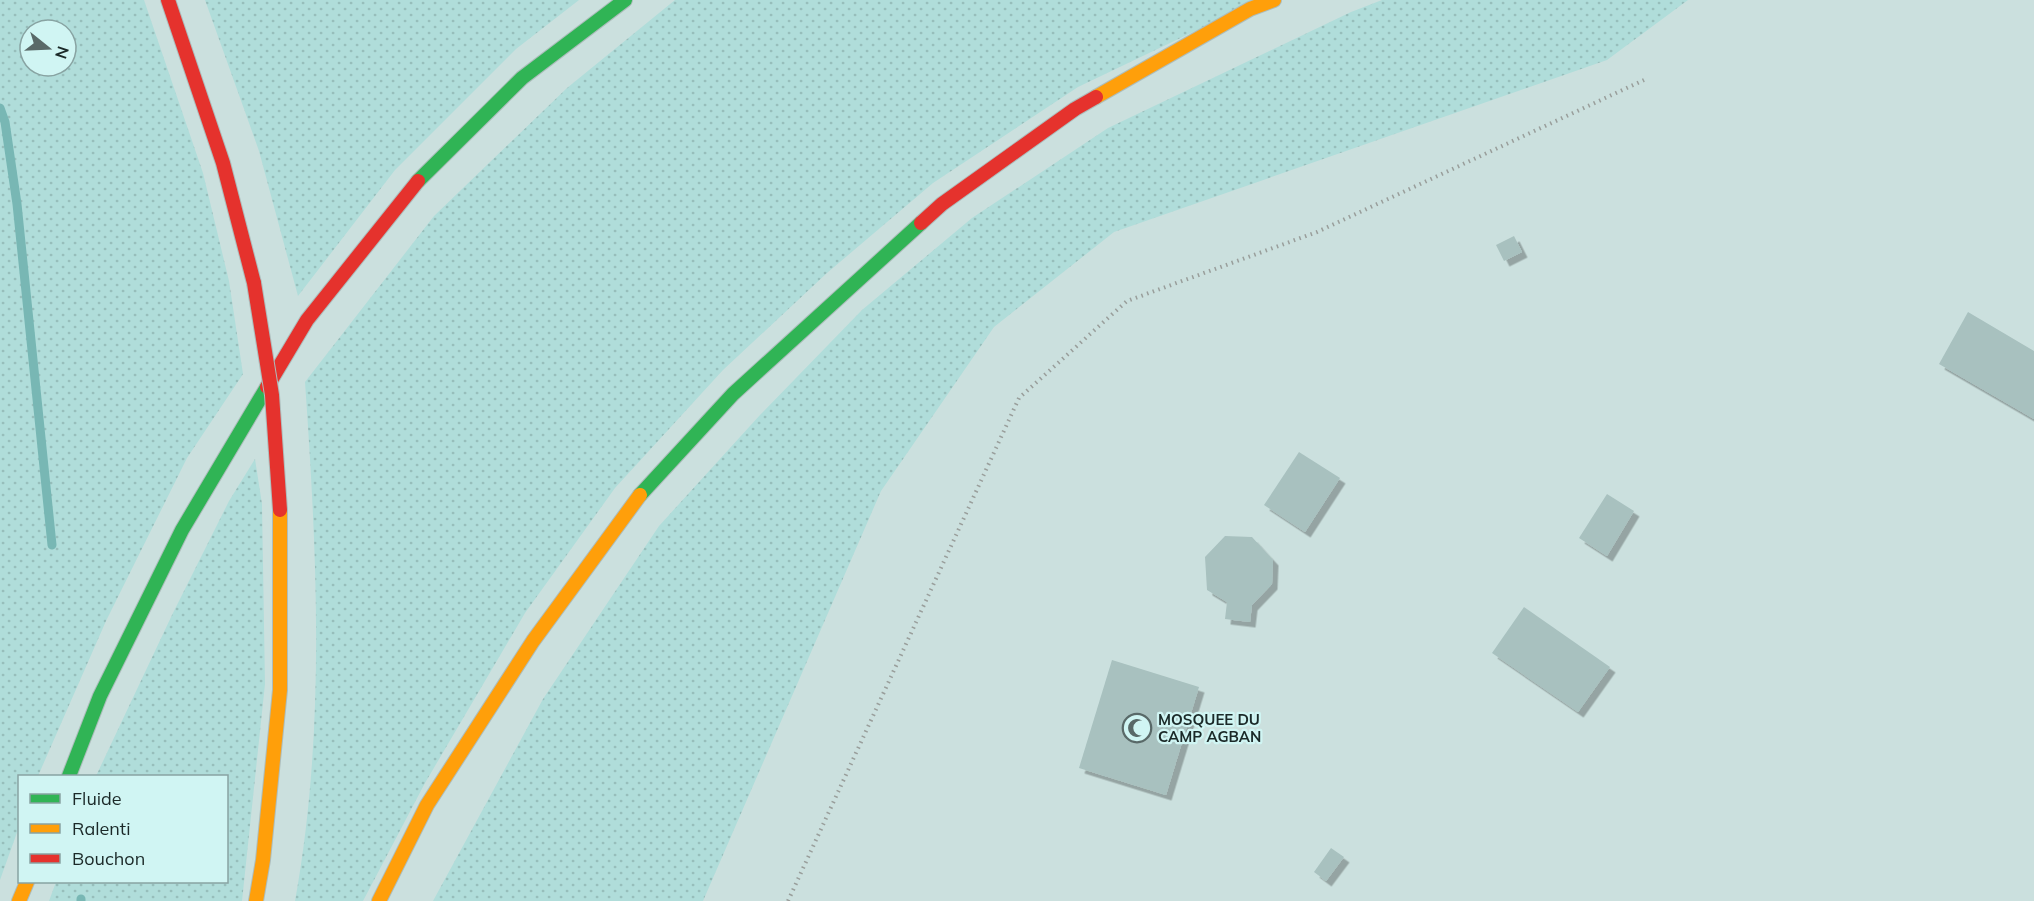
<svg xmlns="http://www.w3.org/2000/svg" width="2034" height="901" font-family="Mulish,sans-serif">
	<defs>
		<pattern id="grass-dots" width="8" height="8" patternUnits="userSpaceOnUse" patternTransform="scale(1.5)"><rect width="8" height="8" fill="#b0ddda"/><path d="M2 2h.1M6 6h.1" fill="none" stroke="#97bebb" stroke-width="1.8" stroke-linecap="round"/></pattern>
		<filter id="shadow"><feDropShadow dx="5.5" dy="5.5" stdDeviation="0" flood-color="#0004"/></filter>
	</defs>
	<rect width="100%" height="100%" fill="#cbe0de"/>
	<g fill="url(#grass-dots)" fill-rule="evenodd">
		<path d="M0 0H144L203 173 229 281 243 374 187 458 106 621 38 776H20L19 827 0 880ZM30 30H66V66H30Z"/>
		<polygon points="205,0 579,0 516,49 395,170 298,296 259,151"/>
		<path d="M675 0H1260L1078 87 933 183 827 273 723 370 615 488 525 613 425 783 363 901H295C326 730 317 555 305 382L434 216 567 88Z"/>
		<polygon points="1382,0 1688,0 1607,60 1114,232 994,327 881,491 703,901 433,901 543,699 659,526 760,415 862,310 972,218 1108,128 1351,12"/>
		<polygon points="255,459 262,504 265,684 242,901 49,901 56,882 226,882 226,776 96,776 172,615 229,501"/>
	</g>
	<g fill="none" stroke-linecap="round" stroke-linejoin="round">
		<g stroke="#78b7b4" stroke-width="9">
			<polyline points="0,108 5,122 17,204 52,545"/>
			<polyline points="81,901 81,899"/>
		</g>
	</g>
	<g fill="#a8c1bf" filter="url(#shadow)">
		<polygon points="1514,236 1522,252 1504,261 1496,245"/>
		<polygon points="1968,312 2034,351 2034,419 1939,364"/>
		<polygon points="1299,452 1340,478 1305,532 1264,505"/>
		<polygon points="1607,494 1634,511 1607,556 1579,538"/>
		<polygon points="1225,536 1252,537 1273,560 1272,584 1252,605 1250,622 1225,619 1227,602 1207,590 1205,557"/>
		<polygon points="1524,607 1610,667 1578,712 1492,653"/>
		<polygon points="1112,660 1199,687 1166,795 1079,768"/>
		<polygon points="1331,848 1344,857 1326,881 1314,872"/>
	</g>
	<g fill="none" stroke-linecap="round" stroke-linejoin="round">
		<g stroke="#adbdbc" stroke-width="16">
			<g id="fast">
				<polyline points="418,181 522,78 625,0"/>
				<polyline points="640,495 733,394 921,223"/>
				<polyline points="69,776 100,696 182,530 267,387"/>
			</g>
		</g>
		<g stroke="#adbdbc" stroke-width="16">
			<g id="slow">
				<polyline points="1096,97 1250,9 1274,0"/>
				<polyline points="19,901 27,882"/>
				<polyline points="256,901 263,860 280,690 280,510"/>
				<polyline points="379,901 427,805 533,641 640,495"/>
			</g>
		</g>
		<g stroke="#adbdbc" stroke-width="16">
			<g id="jam">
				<polyline points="168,0 223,163 254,283"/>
				<polyline points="921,223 942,204 1075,109 1096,97"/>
				<polyline points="267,387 307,320 418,181"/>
			</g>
		</g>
		<polyline stroke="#999e9b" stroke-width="4" stroke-dasharray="1.5 4.5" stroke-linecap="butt" points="788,901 1019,398 1127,301 1317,232 1644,80"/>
		<use href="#fast" stroke="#30b455" stroke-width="14"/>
		<use href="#slow" stroke="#ff9f0a" stroke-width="14"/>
		<use href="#jam" stroke="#e5322d" stroke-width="14"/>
		<g stroke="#adbdbc" stroke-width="16" stroke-linecap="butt">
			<polyline id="jam-bridge" points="254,283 272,395 280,510"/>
		</g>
		<use href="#jam-bridge" stroke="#e5322d" stroke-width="14"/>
	</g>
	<defs>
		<g id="mosque-ring" transform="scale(1.5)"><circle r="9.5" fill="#d0f5f3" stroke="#596968" stroke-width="1.5"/><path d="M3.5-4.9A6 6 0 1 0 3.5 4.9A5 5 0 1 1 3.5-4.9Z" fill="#596968"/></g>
	</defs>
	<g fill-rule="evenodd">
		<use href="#mosque-ring" x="1137" y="728"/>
	</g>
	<g text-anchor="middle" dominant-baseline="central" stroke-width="4.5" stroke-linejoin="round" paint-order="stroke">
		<g font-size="15" font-weight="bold" fill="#1b2928" stroke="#d0f5f3" text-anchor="start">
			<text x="1158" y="719">MOSQUEE DU<tspan x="1158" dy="17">CAMP AGBAN</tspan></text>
		</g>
	</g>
	<rect x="18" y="775" width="210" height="108" fill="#d0f5f3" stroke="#88a3a2" stroke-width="1.5"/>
	<rect x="30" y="794" width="30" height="9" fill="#30b455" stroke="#88a3a2" stroke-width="1.5"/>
	<text x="72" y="805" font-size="18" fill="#1b2928">Fluide</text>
	<rect x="30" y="824" width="30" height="9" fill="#ff9f0a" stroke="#88a3a2" stroke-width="1.5"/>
	<text x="72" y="835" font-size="18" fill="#1b2928">Ralenti</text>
	<rect x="30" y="854" width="30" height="9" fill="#e5322d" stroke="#88a3a2" stroke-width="1.5"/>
	<text x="72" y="865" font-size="18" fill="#1b2928">Bouchon</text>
	<g transform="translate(48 48) rotate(108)"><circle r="28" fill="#d0f5f3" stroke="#88a3a2" stroke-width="1.5"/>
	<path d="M0-4.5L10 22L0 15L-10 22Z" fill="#596968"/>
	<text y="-9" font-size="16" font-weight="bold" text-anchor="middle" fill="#1b2928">N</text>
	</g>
</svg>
